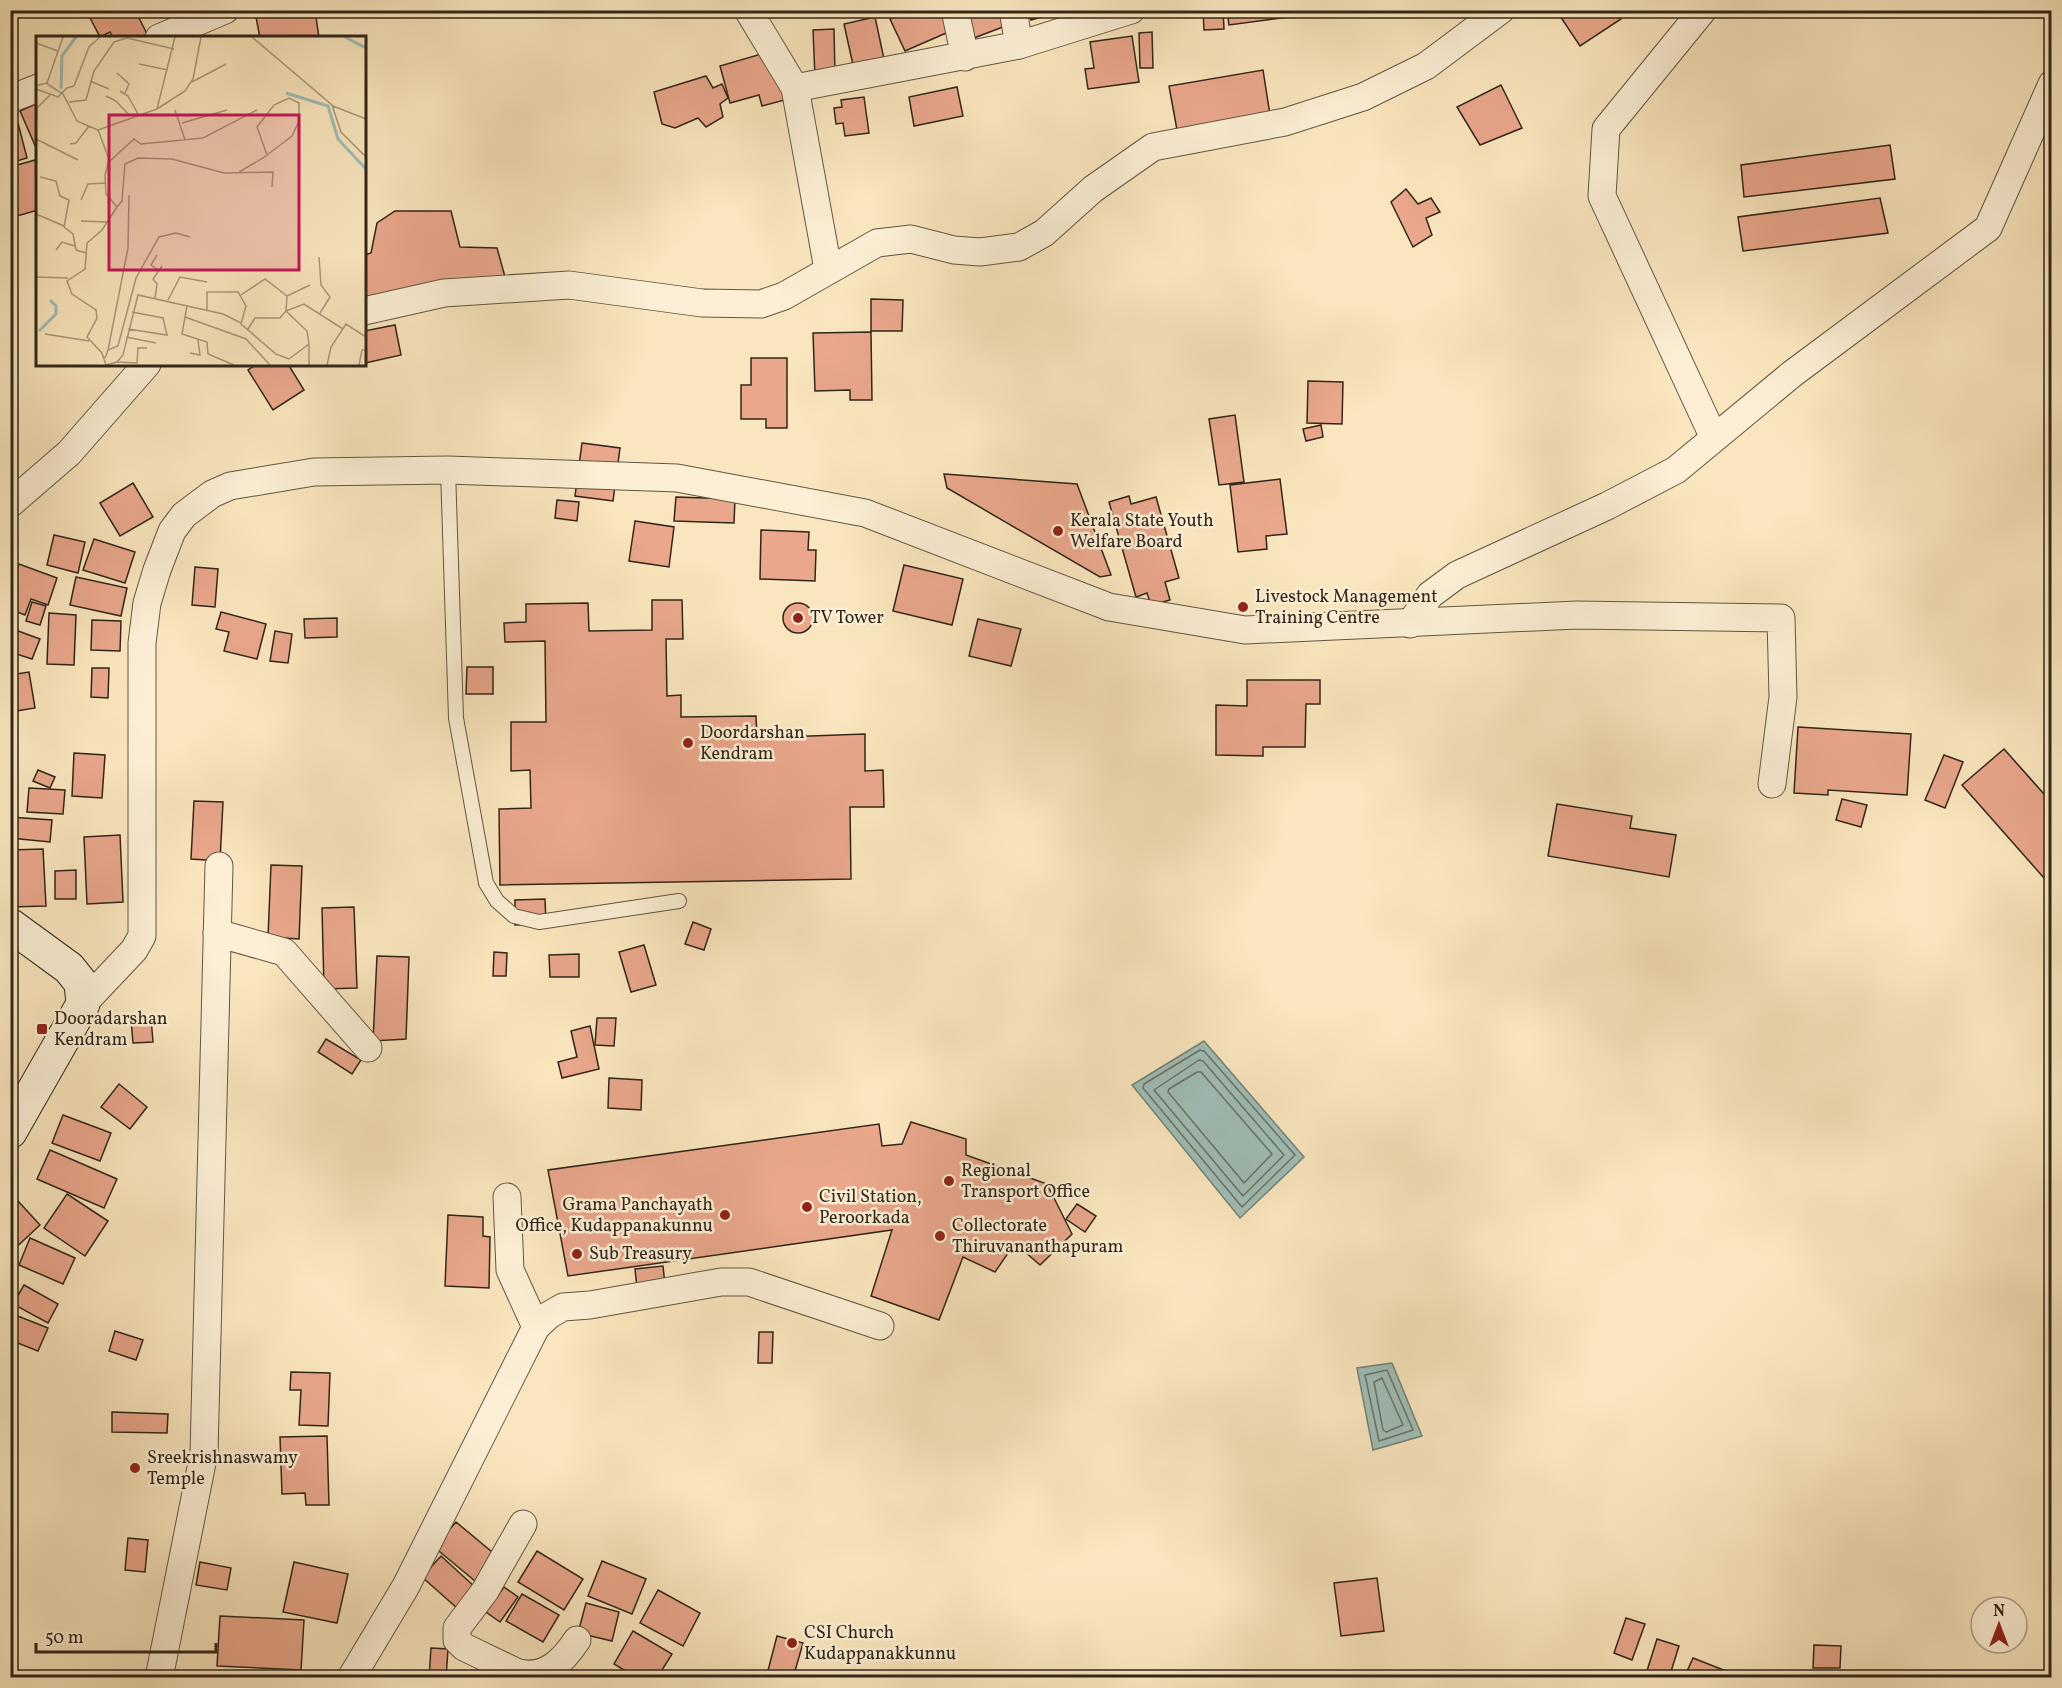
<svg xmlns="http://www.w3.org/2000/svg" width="2062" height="1688" font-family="Vollkorn,serif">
	<rect width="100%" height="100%" fill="#fae6be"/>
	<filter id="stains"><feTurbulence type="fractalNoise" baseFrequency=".00333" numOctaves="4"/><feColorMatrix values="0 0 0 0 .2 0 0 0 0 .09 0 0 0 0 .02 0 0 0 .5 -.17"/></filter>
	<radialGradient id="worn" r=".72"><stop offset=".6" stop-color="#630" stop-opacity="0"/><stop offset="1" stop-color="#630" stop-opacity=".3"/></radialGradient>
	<g fill="#9fbeb7" stroke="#738178" stroke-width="1.5">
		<polygon points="1204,1041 1304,1157 1240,1218 1132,1085"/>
		<polygon points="1392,1363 1422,1436 1373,1450 1357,1368"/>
	</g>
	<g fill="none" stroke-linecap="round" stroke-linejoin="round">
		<g stroke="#687268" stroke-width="1.5">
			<polygon points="1200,1050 1204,1051 1295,1155 1242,1207 1143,1088 1144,1084"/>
			<polygon points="1199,1060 1203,1061 1284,1155 1243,1196 1154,1090"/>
			<polygon points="1197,1072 1201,1072 1272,1154 1244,1183 1168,1092 1169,1089"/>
			<polygon points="1387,1370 1413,1430 1379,1441 1365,1375"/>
			<polygon points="1382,1378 1403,1425 1386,1432 1383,1430 1374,1382"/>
		</g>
	</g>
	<g fill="#eaa78c" stroke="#30261a" stroke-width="1.5">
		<polygon points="22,10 63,10 63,14 22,13"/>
		<polygon points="86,10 135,10 147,34 139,38 113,38 110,32 100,37"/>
		<polygon points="294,10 315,10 319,38 260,38 256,17"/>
		<polygon points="908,10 944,10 953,30 905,51 890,19"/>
		<polygon points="964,10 1003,10 1008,25 974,38"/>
		<polygon points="1028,10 1065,10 1031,20"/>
		<polygon points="1223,10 1224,29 1204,30 1203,11"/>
		<polygon points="1227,10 1294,10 1295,16 1229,25"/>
		<polygon points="1556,10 1616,10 1621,19 1580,46"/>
		<polygon points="875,17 884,59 853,65 844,24"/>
		<polygon points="834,29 835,76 815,77 813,30"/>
		<polygon points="1152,32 1153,68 1140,68 1139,33"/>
		<polygon points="1132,36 1139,82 1088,89 1085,69 1094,68 1090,42"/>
		<polygon points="779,49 792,98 762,106 759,95 730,103 720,66"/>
		<polygon points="1263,70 1270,115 1177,130 1169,86"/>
		<polygon points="706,76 713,88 722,84 728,98 720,104 723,117 706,127 698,118 675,128 662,124 654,92"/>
		<polygon points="1501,85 1522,128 1480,145 1457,107"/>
		<polygon points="957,87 963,116 914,126 909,97"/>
		<polygon points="864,97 869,133 845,136 843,123 836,124 834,108 842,107 841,100"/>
		<polygon points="38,103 38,150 37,150 20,111"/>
		<polygon points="18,123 27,158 10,163 10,125"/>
		<polygon points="1890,145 1895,179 1744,197 1741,165"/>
		<polygon points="35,160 38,170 38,210 10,218 10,167"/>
		<polygon points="1406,189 1418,204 1431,198 1440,212 1426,218 1432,235 1413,247 1391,202"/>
		<polygon points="1880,198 1888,233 1743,251 1738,217"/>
		<polygon points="395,211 451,211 460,247 497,248 507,284 364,302 364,255 371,253 377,223"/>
		<polygon points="871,299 903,300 902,331 871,331"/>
		<polygon points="395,325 401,355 365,363 364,331"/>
		<polygon points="871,332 872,400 850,400 850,390 815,391 813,333"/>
		<polygon points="751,358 787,358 787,428 766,428 766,419 741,419 741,385 751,385"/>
		<polygon points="257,364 288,364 304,390 273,410 248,370"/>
		<polygon points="1308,381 1343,382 1342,424 1307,423"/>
		<polygon points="1235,415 1244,482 1219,485 1209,419"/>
		<polygon points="1321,425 1323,437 1306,441 1303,429"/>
		<polygon points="582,443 620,448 613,501 575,496"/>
		<polygon points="944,474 1077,484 1111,575 1100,577 947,488"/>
		<polygon points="1280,479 1287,534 1266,536 1267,549 1238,552 1230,485"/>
		<polygon points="133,483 153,517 120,536 100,503"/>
		<polygon points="1129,496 1131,504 1156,497 1179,578 1165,582 1170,600 1151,605 1147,593 1136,597 1109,502"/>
		<polygon points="676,497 735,499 734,523 674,521"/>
		<polygon points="557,500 579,502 577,521 555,518"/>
		<polygon points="635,521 674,527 669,567 629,561"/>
		<polygon points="761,530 809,532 808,550 816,550 815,581 760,579"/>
		<polygon points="54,535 85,542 78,573 47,565"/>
		<polygon points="94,539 135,552 125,583 83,570"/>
		<polygon points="19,564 57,578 48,605 31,599 25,615 10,609 10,587"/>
		<polygon points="904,565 963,579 952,625 893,611"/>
		<polygon points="195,567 218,569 215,607 192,605"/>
		<polygon points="76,577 127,588 121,616 70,605"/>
		<polygon points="652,600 682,600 683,639 666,639 667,696 681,695 681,717 756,716 757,738 865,734 865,771 883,770 884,807 850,807 851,879 500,885 499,809 531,808 530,770 511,771 511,722 546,722 545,641 505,642 504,623 526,622 526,604 588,603 589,631 652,630"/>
		<polygon points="32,602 46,606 40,625 26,621"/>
		<circle cx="798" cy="618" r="15"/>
		<polygon points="221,612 266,624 257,659 224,651 229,632 216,629"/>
		<polygon points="49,613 76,615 74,665 47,664"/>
		<polygon points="337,618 337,637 305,638 304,619"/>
		<polygon points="978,619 1021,629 1011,666 969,656"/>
		<polygon points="92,620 121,621 120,651 91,650"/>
		<polygon points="10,628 40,639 32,659 10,652"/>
		<polygon points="275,631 292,634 288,663 270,661"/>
		<polygon points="467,667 493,667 493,694 466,694"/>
		<polygon points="92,668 109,668 108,698 91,697"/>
		<polygon points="29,672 35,708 10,712 10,675"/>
		<polygon points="1247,680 1320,680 1320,704 1306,704 1305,747 1263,747 1263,756 1216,755 1216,705 1247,706"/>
		<polygon points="1798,727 1911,734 1907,795 1828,790 1828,795 1794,793"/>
		<polygon points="2004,749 2052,803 2052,887 1962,785"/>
		<polygon points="74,753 105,755 102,798 72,796"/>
		<polygon points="1944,755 1963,762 1945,808 1925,800"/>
		<polygon points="38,770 55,777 50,788 33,781"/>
		<polygon points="29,788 65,790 63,814 27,812"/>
		<polygon points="1842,799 1867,805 1861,827 1836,820"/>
		<polygon points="194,801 223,802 220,861 191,859"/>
		<polygon points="1557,804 1632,816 1630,828 1676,835 1669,877 1548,856"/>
		<polygon points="10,817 52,820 50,842 10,838"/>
		<polygon points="120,835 123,902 87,904 84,837"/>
		<polygon points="43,849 46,906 10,907 10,850"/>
		<polygon points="271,865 302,866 299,939 268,937"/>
		<polygon points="76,870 76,899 55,899 55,871"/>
		<polygon points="545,899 546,924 515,925 515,900"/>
		<polygon points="354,907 357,988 324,989 322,908"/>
		<polygon points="693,922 711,929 704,950 685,944"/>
		<polygon points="644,945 656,985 631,992 619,952"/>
		<polygon points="494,952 507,953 506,976 493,976"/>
		<polygon points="579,954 579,977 550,977 549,955"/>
		<polygon points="377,956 409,957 406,1039 373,1041"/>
		<polygon points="151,1018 153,1042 133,1043 131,1020"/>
		<polygon points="597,1018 616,1018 614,1046 595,1045"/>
		<polygon points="590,1026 599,1069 562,1078 558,1062 577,1057 571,1031"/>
		<polygon points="326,1039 361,1060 352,1074 318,1052"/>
		<polygon points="609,1078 642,1080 641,1110 608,1108"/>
		<polygon points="119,1084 147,1107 130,1129 101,1107"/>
		<polygon points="63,1115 111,1133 100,1161 52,1143"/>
		<polygon points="911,1122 966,1139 966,1155 1047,1184 1072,1234 1040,1265 1015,1243 995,1272 963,1257 939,1320 871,1296 892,1230 568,1276 548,1170 879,1124 882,1146 902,1144"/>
		<polygon points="50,1150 117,1179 104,1208 37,1179"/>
		<polygon points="67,1194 108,1221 85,1256 44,1228"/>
		<polygon points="18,1201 40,1225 10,1253 10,1208"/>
		<polygon points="1077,1204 1096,1216 1085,1232 1066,1219"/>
		<polygon points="448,1215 483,1217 483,1236 490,1237 489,1288 445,1286"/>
		<polygon points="30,1238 75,1258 63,1284 19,1265"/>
		<polygon points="663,1266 665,1285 637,1288 635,1269"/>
		<polygon points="24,1285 58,1304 48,1323 13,1304"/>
		<polygon points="10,1313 48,1328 38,1351 10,1340"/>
		<polygon points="115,1331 143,1340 136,1360 109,1351"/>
		<polygon points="759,1332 773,1332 772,1363 758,1363"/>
		<polygon points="291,1372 330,1373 328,1426 299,1425 301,1390 290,1390"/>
		<polygon points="112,1412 168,1414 167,1433 112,1432"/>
		<polygon points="327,1436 329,1505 306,1505 305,1493 282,1494 280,1437"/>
		<polygon points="456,1522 497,1556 475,1581 434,1547"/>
		<polygon points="128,1538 148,1540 145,1572 125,1570"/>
		<polygon points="537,1551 583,1579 564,1610 518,1582"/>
		<polygon points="441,1556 475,1587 457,1608 422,1577"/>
		<polygon points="602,1561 646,1579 632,1614 588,1596"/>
		<polygon points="200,1562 231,1568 227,1590 196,1585"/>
		<polygon points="294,1562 348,1574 337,1623 283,1612"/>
		<polygon points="1377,1578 1384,1631 1341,1636 1334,1583"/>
		<polygon points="504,1587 518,1597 500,1622 486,1612"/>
		<polygon points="658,1590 700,1613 683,1646 640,1623"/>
		<polygon points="522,1594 559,1615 543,1642 506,1621"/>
		<polygon points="586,1603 619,1612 612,1641 578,1633"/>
		<polygon points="220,1616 304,1620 301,1670 217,1666"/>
		<polygon points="1626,1618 1645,1624 1632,1660 1614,1653"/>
		<polygon points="633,1631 672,1654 657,1678 637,1678 614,1664"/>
		<polygon points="777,1636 803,1643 793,1678 766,1678"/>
		<polygon points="1657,1639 1679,1646 1669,1678 1646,1674"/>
		<polygon points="1814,1645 1841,1646 1840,1668 1813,1668"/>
		<polygon points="431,1648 448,1649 446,1678 429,1678"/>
		<polygon points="1693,1658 1726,1671 1723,1678 1684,1678"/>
	</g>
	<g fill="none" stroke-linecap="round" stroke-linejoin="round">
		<g stroke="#625643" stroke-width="16">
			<polyline id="lane" points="448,470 456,718 486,883 497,901 514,916 539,922 679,901"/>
		</g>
		<g stroke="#625643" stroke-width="29">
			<g id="street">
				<polyline points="748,10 795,88 828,269"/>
				<polyline points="955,10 965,57"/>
				<polyline points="1013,10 1019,45"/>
				<polyline points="1703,10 1606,129 1602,196 1714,438"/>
				<polyline points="159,38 225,10"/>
				<polyline points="795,88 1019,45 1131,10"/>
				<polyline points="10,99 38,88"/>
				<polyline points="364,311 444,293 569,285 702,303 761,304 784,296 877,243 911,239 954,250 980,252 1019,247 1044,233 1093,189 1153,147 1285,122 1363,97 1426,66 1501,10"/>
				<polyline points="10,504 69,453 147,364"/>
				<polyline points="1410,624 1430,595 1457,575 1607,506 1676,470 1792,374 1988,228 2052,84"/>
				<polyline points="217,933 284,952 368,1048"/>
				<polyline points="83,1004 134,950 142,936 142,643 147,603 157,570 172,531 184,515 212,494 230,486 314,472 448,470 677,478 865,513 1109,607 1245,630 1577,615 1781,618 1783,697 1772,784"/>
				<polyline points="507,1197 510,1270 536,1327"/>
				<polyline points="518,1673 464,1647 457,1640 457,1628 485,1591 523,1524"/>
				<polyline points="159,1678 204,1453 219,866"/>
				<polyline points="351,1678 406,1586 536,1327 549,1315 563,1307 590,1305 721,1282 749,1282 880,1326"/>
				<path d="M516 1678 518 1673C546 1679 563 1661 577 1640"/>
			</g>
		</g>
		<g stroke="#30261a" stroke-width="35">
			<polyline id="secondary" points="10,925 69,968 81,983 83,1004 10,1132"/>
		</g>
		<use href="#lane" stroke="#fcefd5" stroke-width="14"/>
		<use href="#street" stroke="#fcefd5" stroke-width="27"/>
		<use href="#secondary" stroke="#fcefd5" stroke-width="33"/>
	</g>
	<g fill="#8f2418" stroke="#fcefd5" stroke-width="2">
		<circle cx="1058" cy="531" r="6"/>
		<circle cx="1243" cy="607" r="6"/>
		<circle cx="798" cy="618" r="6"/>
		<circle cx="688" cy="743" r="6"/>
		<rect x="36" y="1023" width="12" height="12" rx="3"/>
		<circle cx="949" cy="1181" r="6"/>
		<circle cx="807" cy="1207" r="6"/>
		<circle cx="725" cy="1215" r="6"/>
		<circle cx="940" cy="1236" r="6"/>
		<circle cx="577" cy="1254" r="6"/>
		<circle cx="135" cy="1468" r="6"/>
		<circle cx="792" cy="1643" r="6"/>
	</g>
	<g text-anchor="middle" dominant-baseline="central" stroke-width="5" stroke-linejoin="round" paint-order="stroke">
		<g font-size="18" fill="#30261a" stroke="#fcefd5" text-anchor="start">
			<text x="1070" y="521">Kerala State Youth<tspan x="1070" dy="21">Welfare Board</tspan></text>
			<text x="1255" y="597">Livestock Management<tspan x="1255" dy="21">Training Centre</tspan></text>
			<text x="810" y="618">TV Tower</text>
			<text x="700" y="733">Doordarshan<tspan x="700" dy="21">Kendram</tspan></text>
			<text x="54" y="1019">Dooradarshan<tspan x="54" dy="21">Kendram</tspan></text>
			<text x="961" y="1171">Regional<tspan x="961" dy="21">Transport Office</tspan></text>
			<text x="819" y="1197">Civil Station,<tspan x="819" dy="21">Peroorkada</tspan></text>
			<text x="713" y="1205" text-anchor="end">Grama Panchayath<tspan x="713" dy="21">Office, Kudappanakunnu</tspan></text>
			<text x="952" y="1226">Collectorate<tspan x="952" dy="21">Thiruvananthapuram</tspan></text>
			<text x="589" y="1254">Sub Treasury</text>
			<text x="147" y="1458">Sreekrishnaswamy<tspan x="147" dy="21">Temple</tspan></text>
			<text x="804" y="1633">CSI Church<tspan x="804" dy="21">Kudappanakkunnu</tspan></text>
		</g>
	</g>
	<g transform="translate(36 36)">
		<rect width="330" height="330" fill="#fae6be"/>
		<path fill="none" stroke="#9fbeb7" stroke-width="3" d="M309 1 330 12M25 53 26 20 40 1M250 57 292 70 302 103 330 133M3 295 20 278V270L14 264"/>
		<path fill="none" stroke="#a9997c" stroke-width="1.5" d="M216 1 296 69 305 96 330 121M0 7 22 15M103 28 132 34M81 37 93 48 89 57M54 45 73 53M156 46 190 28M11 47 27 1M0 50 10 47 27 58 41 85 62 94 73 123 69 139 70 158 81 171 66 194 51 207 49 233 31 245 36 258 60 274 61 282 51 301 66 317 70 329M0 53 22 61 31 52 38 50 53 11 64 1M84 55 92 60 102 78M70 60 80 65 94 80M33 66 50 64 58 35 78 6 91 2 138 13M297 70 330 83M121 73 149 55 157 43 165 1M139 74 149 104M146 87 191 74M0 94 1 72 14 59M62 94 121 73 139 1M0 103 42 124M34 108 40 107 53 90M74 125 98 103 105 108 167 102 221 74M203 136 227 122 256 100 263 85V67L253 62 238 69 221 91 231 119M4 141 20 145 24 160 33 164 28 191 37 198 40 214 50 217M45 164 52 148 69 147M81 171 86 165 89 128 102 122 136 123 188 137 237 136 236 151M0 178 28 190M45 185 71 186M20 214 26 206 39 210M283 221 285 249 294 261 284 277M121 233 115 229 121 219M0 241 32 242M205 259 229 243 251 260M119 262 121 248 117 243 126 230M132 264 144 241 171 246M151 270 146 298 171 306 172 318 198 329M171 274V256H202L210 270 205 288 240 318 253 323 273 308 271 295 250 275 268 268 307 293M149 281 210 303 234 329M92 293 131 299 127 282 96 276M212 293 219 282H244L250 275 251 260 274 249M9 298 53 305M90 301 120 307M72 314 92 212 93 159M154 317 164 319 162 304M69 322 72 314 82 310 100 242 123 201 140 197 154 201M81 326 101 327 102 312H111M70 329 81 326 87 319 102 259 187 278 205 287M273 329V308M291 329 295 311 310 288 330 301M323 329 326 314H330"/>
		<path fill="#c2185b" fill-opacity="0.15" stroke="#c2185b" stroke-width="3" d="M73 79H263V234H73Z"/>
		<rect width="330" height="330" fill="none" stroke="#30261a" stroke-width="3"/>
	</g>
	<rect width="2062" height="1688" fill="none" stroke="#fae6be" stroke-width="36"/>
	<rect x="12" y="12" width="2038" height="1664" fill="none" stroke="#30261a" stroke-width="3"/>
	<rect x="18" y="18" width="2026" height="1652" fill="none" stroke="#30261a" stroke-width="1.5"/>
	<g transform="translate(1999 1625)"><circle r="28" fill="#fcefd5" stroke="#aa9f8a" stroke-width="1.5"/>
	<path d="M0-4.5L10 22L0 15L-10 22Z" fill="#8f2418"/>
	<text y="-9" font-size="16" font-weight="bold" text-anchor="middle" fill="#30261a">N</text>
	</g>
	<path d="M36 1643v9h180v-9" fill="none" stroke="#30261a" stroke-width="3"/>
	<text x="45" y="1643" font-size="18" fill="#30261a" stroke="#fcefd5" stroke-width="4.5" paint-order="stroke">50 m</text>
	<rect width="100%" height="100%" filter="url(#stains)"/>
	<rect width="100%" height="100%" fill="url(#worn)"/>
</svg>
